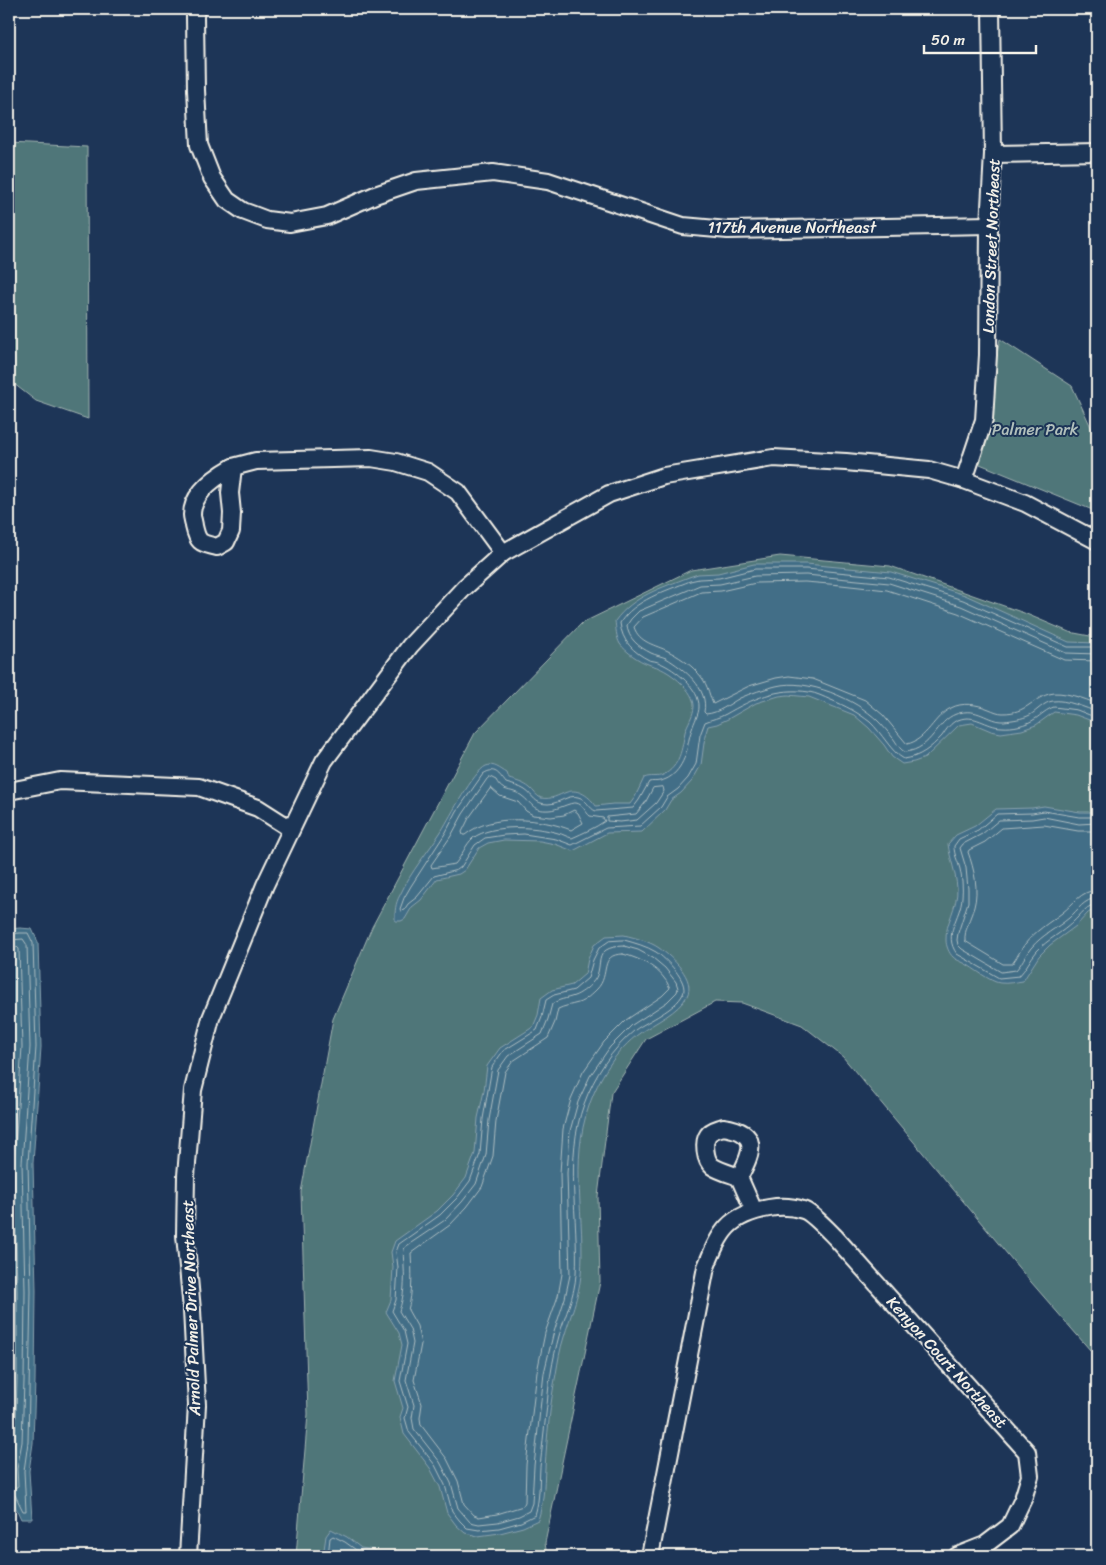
<svg xmlns="http://www.w3.org/2000/svg" width="1106" height="1565" font-family="Sriracha,sans-serif">
	<rect width="100%" height="100%" fill="#1d3557"/>
	<filter id="ink" filterUnits="userSpaceOnUse"><feTurbulence type="fractalNoise" baseFrequency=".02" numOctaves="2"/><feDisplacementMap in="SourceGraphic" scale="10" xChannelSelector="R" yChannelSelector="G"/><feConvolveMatrix kernelMatrix="1 2 1 2 8 2 1 2 1" color-interpolation-filters="sRGB"/></filter>
	<g filter="url(#ink)">
		<g fill="#4f7679" stroke="#a2b4b0">
			<polygon points="9,143 87,147 88,419 36,401 9,380"/>
			<polygon points="1000,339 1072,386 1097,440 1097,506 1095,511 975,462"/>
			<polygon points="780,556 890,566 1024,613 1069,632 1090,636 1097,631 1097,1358 1018,1267 843,1057 802,1025 742,1003 715,1002 646,1039 611,1093 598,1196 600,1282 545,1543 547,1556 296,1556 308,1414 301,1192 333,1019 372,927 475,733 582,623 691,570"/>
		</g>
		<g fill="#426e87" stroke="#89a2ae">
			<path d="M754 564H806L891 572 965 595 1069 642 1097 643V723L1076 715 1054 712 1036 725 1022 730 1001 733 991 731 972 723 959 725 925 758 914 762 902 764 892 757 884 745 869 728 854 715 809 697 788 695 779 696 756 703 728 719 717 724 708 726 705 736 701 765 692 781 681 793 671 800 665 810 642 832 607 833 573 851 555 844 540 841 504 840 488 843 479 848 465 870 459 874 437 879 421 900 412 907 405 919 401 921H395C395 911 395 904 400 895 411 871 428 852 442 830 450 817 473 772 486 766 494 763 500 769 507 773L509 779C516 781 524 783 530 788 534 791 536 796 541 798 552 800 558 795 567 792 579 788 590 797 596 806L613 804H630L635 797 644 778C651 775 657 778 663 775 680 767 682 748 685 732 687 724 694 715 694 706 694 691 672 673 659 668 656 666 652 666 648 664 639 661 626 652 620 644 616 637 616 628 615 621 633 596 661 588 689 577L698 574 718 573Z"/>
			<path d="M1044 806 1080 812H1097V908L1088 913 1076 926 1050 945 1039 956 1023 981C1015 982 1008 984 1000 983 990 982 974 968 964 963 960 961 956 960 953 957 949 953 946 946 946 940 945 923 958 907 957 888 956 873 950 859 948 844L956 835 975 826 996 809 1032 808Z"/>
			<polygon points="20,928 32,929 38,942 41,1047 33,1163 36,1291 35,1381 33,1443 29,1471 32,1519 21,1519 9,1493 9,929"/>
			<path d="M624 935C636 938 649 941 659 948 672 957 696 979 687 996 679 1012 654 1023 640 1033 616 1050 598 1079 589 1106 569 1162 586 1219 581 1275 579 1296 570 1317 564 1337 560 1349 558 1362 556 1374 550 1403 547 1438 545 1468 544 1487 544 1501 538 1520L523 1527 500 1533 478 1536 465 1533 456 1525 447 1513 440 1487 430 1468 404 1434 400 1417 403 1408 395 1381 402 1345 399 1333 386 1312 391 1300 393 1267 391 1252 395 1241 437 1211 453 1195 466 1178 475 1153 478 1118 484 1091 487 1066 500 1048 533 1027 538 1015 541 998 552 990 572 985 585 974 588 959 594 945 606 936Z"/>
			<polygon points="331,1529 347,1537 361,1548 374,1550 379,1556 323,1556 326,1536"/>
		</g>
		<g fill="none" stroke-linecap="round" stroke-linejoin="round">
			<g stroke="#adbdc1" stroke-width="1">
				<path d="M1097 647H1068L963 600 889 577 806 569H755L719 578 699 579 690 581C666 591 634 600 620 623 622 641 633 652 649 660 653 661 657 661 660 663 675 669 700 689 699 707 699 714 694 722 692 729 690 734 689 739 688 744 686 759 677 778 660 781 656 782 652 781 649 782L639 800 633 808 596 811C589 809 587 799 578 797 568 794 559 804 548 804 534 804 534 796 525 790 519 786 512 785 506 783 499 774 495 766 483 774L457 811 446 832 411 886 404 898 400 909 401 911 404 910 408 904 417 897 434 876 457 870 461 867 475 845 485 838 504 835 524 834 556 839 572 845 606 828 640 826 661 807 667 797 678 789 688 778 696 764 700 735 705 722C712 719 719 718 726 714 752 699 778 687 809 692 816 693 824 697 831 700 846 706 857 712 870 722 882 733 891 752 904 759 920 757 931 748 942 736 946 730 951 722 958 720 975 713 986 727 1002 727 1013 728 1026 725 1035 719 1041 715 1047 709 1054 707L1077 710 1097 718"/>
				<path d="M1097 654 1066 653 961 606 889 583 806 575 755 576 720 584 700 585 639 611 631 619 627 625C628 639 639 647 651 653 655 655 661 656 666 658 684 669 709 688 704 712L706 714C719 713 729 704 740 698 751 693 764 689 776 686 807 678 856 699 878 721 883 726 888 732 893 738 897 743 899 749 905 752 933 749 936 721 956 714 978 706 987 722 1004 721 1013 720 1022 719 1030 715 1037 711 1044 702 1053 701 1065 699 1086 708 1097 712"/>
				<path d="M1097 661 1064 660 958 613 887 590 841 585 805 582 756 583 721 591 701 592 643 617 634 627C639 643 656 645 668 651 678 656 690 664 697 672 708 683 708 692 713 704L749 686 776 678 789 676 813 679 865 700 883 715 907 744C927 740 934 716 951 708 962 702 977 704 989 709 994 711 998 713 1003 713 1027 713 1030 700 1049 694 1061 690 1086 699 1097 704"/>
				<path d="M490 777 496 780C503 794 512 788 522 796 533 804 532 811 549 810 557 810 570 802 576 803 583 804 585 812 590 816L603 818 605 821C595 828 583 833 572 838 567 837 563 834 558 833 535 826 492 824 473 838 465 845 462 856 455 864L432 868 431 865 451 836 463 814 487 779Z"/>
				<polygon points="663,787 664,791 656,803 637,820 620,822 607,821 607,817 636,814 645,803 653,788"/>
				<path d="M491 788 500 796 518 802 526 811 533 815 551 817 564 815 574 810 578 813 583 823 571 830C541 818 491 813 465 835H463L462 832 469 818Z"/>
				<path d="M1097 817H1079L1044 811 1032 813 997 814 978 830 959 839 954 846C954 855 958 861 960 869 962 878 963 888 962 897 961 918 942 934 957 954L999 978 1019 976C1026 969 1030 959 1037 951 1048 939 1062 933 1073 922 1081 915 1086 905 1097 904"/>
				<path d="M1097 823 1079 824 1044 817 1032 819 999 820 982 834 963 844 960 848 966 868 968 889V902L958 933 957 940 958 945 962 949 1001 972 1016 970C1022 964 1025 955 1031 948 1043 934 1056 929 1069 918 1078 910 1084 899 1097 898"/>
				<path d="M1097 831H1078L1044 825 1002 828 985 842 969 850 968 852C974 869 979 889 974 907 971 917 964 930 965 941L1003 964H1012C1017 958 1020 950 1025 944 1035 931 1049 923 1062 913 1074 904 1080 891 1097 890"/>
				<polyline points="9,934 20,933 28,933 33,943 36,1047 28,1163 31,1291 28,1442 24,1471 26,1511 23,1511 15,1495 9,1493"/>
				<polyline points="9,940 23,939 27,945 30,1047 22,1163 25,1291 24,1381 22,1442 17,1469 18,1486 15,1488 9,1487"/>
				<path d="M624 940C635 943 646 946 656 952 666 959 689 981 683 994 675 1010 649 1020 635 1030 612 1049 594 1076 584 1104 564 1159 579 1217 576 1274 575 1295 565 1315 559 1336 556 1347 553 1360 551 1373 548 1386 548 1400 546 1414 544 1431 542 1449 540 1467 539 1483 540 1499 535 1515L521 1522 499 1528 479 1530 467 1528 460 1521 452 1511 445 1485 435 1465 409 1432 405 1418 408 1407 400 1381 407 1344 404 1331 392 1311 396 1300 398 1267 396 1252 399 1244 440 1215 457 1198 470 1181 480 1154 483 1119 492 1067 503 1051 537 1030 542 1017 546 1000 554 995 574 990 588 978 593 960 599 948 609 941Z"/>
				<path d="M624 946 638 950 653 958 665 968 676 982 678 988 677 992 667 1002 632 1025 610 1047 590 1076 578 1102 570 1131 567 1173 570 1275 565 1298 553 1335 544 1373 534 1466 532 1503 529 1511 519 1516 498 1522 479 1524 470 1522 458 1508 451 1483 440 1462 414 1429 412 1418 414 1405 406 1380 413 1343 410 1329 399 1311C404 1297 405 1281 404 1267 404 1259 402 1254 405 1247L445 1220 462 1202 476 1184 486 1155 489 1120 498 1070 508 1056 542 1034 548 1019 552 1004C559 999 566 999 574 996 580 994 588 988 592 983 607 968 588 947 624 946Z"/>
				<polyline points="9,948 17,947 19,949 22,1047 14,1163 17,1291 17,1381 15,1441 9,1479"/>
				<path d="M623 954C642 959 662 969 670 988L662 996 626 1020 604 1042 583 1072 571 1099 563 1129 560 1173 562 1274 558 1296 545 1333 537 1372 526 1465 525 1502 523 1506 497 1514 479 1517 474 1515 464 1504 458 1481 447 1459 421 1425 420 1418 422 1404 414 1380 421 1344 417 1326 408 1310C413 1293 412 1271 411 1253L450 1225 467 1207 482 1187 493 1156 496 1121 505 1072 513 1061 548 1038 555 1022 558 1009C564 1006 571 1005 578 1003 585 1001 592 994 597 989 611 975 598 954 623 954Z"/>
				<polyline points="328,1556 330,1538 333,1536 345,1542 359,1552 373,1556"/>
			</g>
			<g stroke="#f4f1e8" stroke-width="20">
				<g id="minor">
					<polyline points="196,9 195,17 196,90 199,145 212,178 227,200 243,211 267,220 290,223 327,216 375,195 416,181 493,173 548,181 683,226 728,230 989,225"/>
					<polyline points="993,154 1097,152"/>
					<polyline points="233,467 256,461 371,458 396,462 428,472 458,492 503,553"/>
					<path d="M233 467 230 493 232 513 231 531 226 542 217 547C201 543 198 544 194 526 194 523 192 518 192 515 192 493 217 476 233 467Z"/>
					<polyline points="964,480 984,420 988,355 989,225 993,154 991,9"/>
					<polyline points="9,791 60,781 199,787 258,808 291,829"/>
					<path d="M723 1127C759 1132 754 1150 739 1177 731 1174 719 1171 712 1166 705 1160 703 1142 708 1135 711 1130 718 1129 723 1127Z"/>
					<polyline points="739,1177 754,1211"/>
					<polyline points="188,1556 197,1405 192,1310 185,1235 186,1176 193,1090 211,1018 265,885 324,761 410,646 464,588 503,553 609,494 664,476 773,458 846,462 929,470 964,480 1025,503 1097,541"/>
					<path d="M650 1556 706 1267C720 1232 728 1215 769 1208 781 1206 791 1206 803 1210 811 1212 828 1230 835 1237L1027 1452 1030 1476 1023 1499 1010 1526 985 1545 957 1556"/>
				</g>
			</g>
			<use href="#minor" stroke="#1d3557" stroke-width="16"/>
		</g>
	</g>
	<g text-anchor="middle" dominant-baseline="central" stroke-width="4" stroke-linejoin="round" paint-order="stroke">
		<g font-size="16" fill="#f4f1e8" stroke="#1d3557">
			<text x="792" y="227">117th Avenue Northeast</text>
			<text transform="translate(991 246) rotate(-88)">London Street Northeast</text>
			<text transform="translate(191 1308) rotate(-92)">Arnold Palmer Drive Northeast</text>
			<text transform="translate(947 1362) rotate(48)">Kenyon Court Northeast</text>
		</g>
		<g font-size="16" fill="#b2c0bc" stroke="#1d3557">
			<text x="1035" y="429">Palmer Park</text>
		</g>
	</g>
	<rect width="1106" height="1565" fill="none" stroke="#1d3557" stroke-width="30"/>
	<rect x="15" y="15" width="1076" height="1535" fill="none" stroke="#f4f1e8" stroke-width="2" filter="url(#ink)"/>
	<path d="M924 45v8h112v-8" fill="none" stroke="#f4f1e8" stroke-width="2.5"/>
	<text x="931" y="45" font-size="15" fill="#f4f1e8" stroke="#1d3557" stroke-width="4" paint-order="stroke">50 m</text>
</svg>
